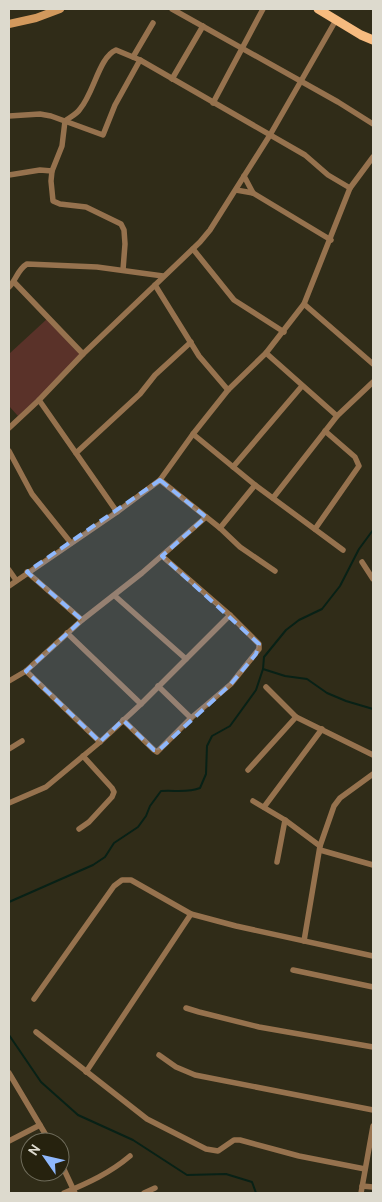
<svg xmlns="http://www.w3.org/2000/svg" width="382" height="1202" font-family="Cabin,sans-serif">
	<rect width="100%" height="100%" fill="#302c18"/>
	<polygon fill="#5a3229" points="47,319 82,357 18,416 9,406 9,354"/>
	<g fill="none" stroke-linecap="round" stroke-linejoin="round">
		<g stroke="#082116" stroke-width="2">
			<polyline points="263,669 285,676 307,679 327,693 346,701 373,709"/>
			<path d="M9 902 93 865 105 857 114 843 138 827 146 816 150 806 161 791C175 790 188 793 200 788L206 774 207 746 212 736 230 726 256 690 263 669 264 657 286 630 299 620 322 609 340 586 359 549 373 530"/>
			<polyline points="9,1035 41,1082 78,1115 133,1140 187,1175 226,1174 252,1182 256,1193"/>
		</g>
		<g stroke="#96724e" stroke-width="5.5">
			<polyline points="172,9 338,102 373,124"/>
			<polyline points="133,57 153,23"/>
			<polyline points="172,79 203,26"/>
			<polyline points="213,103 263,9"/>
			<polyline points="9,116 40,114 51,116 103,135 115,105 140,60"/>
			<path d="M65 121C70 117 77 114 80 109 94 93 99 57 116 50L140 60 305 155 328 175 350 188"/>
			<polyline points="65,121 62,146 52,171 51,181 53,201 60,204 86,207 121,224 124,230 125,244 123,270"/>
			<polyline points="9,175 40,170 52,171"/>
			<polyline points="244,176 253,193"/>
			<polyline points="236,190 253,193 331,240"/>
			<polyline points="193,249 234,300 284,332"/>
			<polyline points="14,282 83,354"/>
			<polyline points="155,285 199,356 228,390"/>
			<path d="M9 287C16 280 18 269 27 264L97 267 163 276"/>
			<polyline points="304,304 373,364"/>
			<polyline points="266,353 337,416"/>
			<polyline points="39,400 117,512"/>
			<polyline points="9,428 39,400 83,354 200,242 210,230 270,135 336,20"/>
			<polyline points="193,434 255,485 343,550"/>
			<polyline points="9,451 32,494 71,543"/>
			<polyline points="76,453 140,394 155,375 191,342"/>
			<polyline points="233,467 302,386"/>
			<polyline points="160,480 220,528 240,547 275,571"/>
			<polyline points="273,498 337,416 373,382"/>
			<polyline points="220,528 255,485"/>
			<polyline points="315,529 359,466 355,457 325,431"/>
			<polyline points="362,562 373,579"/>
			<polyline points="9,570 16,580"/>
			<polyline points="27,572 82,620"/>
			<polyline points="9,586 117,512 160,480 193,434 228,390 266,353 304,304 350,188 373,157"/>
			<polyline points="115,596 186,659"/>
			<polyline points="67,633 141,704"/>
			<polyline points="26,671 100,742"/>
			<polyline points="9,681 26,671 82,620 142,573 206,517"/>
			<polyline points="158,686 191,718"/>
			<polyline points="266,687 296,717"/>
			<polyline points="123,720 154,750 157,752 191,718 231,684 259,649 259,644 230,615 162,556"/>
			<polyline points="9,749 22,741"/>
			<polyline points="248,770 296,717 373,755"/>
			<polyline points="253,801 285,820 320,846"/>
			<polyline points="9,803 46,787 100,742 141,704 230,615"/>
			<polyline points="264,807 322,729"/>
			<polyline points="79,829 89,822 112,797 114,792 112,788 83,756"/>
			<polyline points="320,850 373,865"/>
			<polyline points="277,862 285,820"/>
			<polyline points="304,941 320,846 334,806 340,798 373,774"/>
			<polyline points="293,970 373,987"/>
			<polyline points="34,999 114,886 122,880 131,880 191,914 236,926 373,956"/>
			<polyline points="186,1008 199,1012 259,1027 373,1047"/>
			<polyline points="36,1032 147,1119 206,1149 218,1151 234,1140 240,1140 299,1156 365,1169"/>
			<polyline points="159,1055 176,1067 195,1075 373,1110"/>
			<polyline points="86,1072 191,914"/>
			<polyline points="9,1073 50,1142"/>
			<polyline points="9,1141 40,1125"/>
			<polyline points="60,1161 75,1193"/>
			<polyline points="362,1186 373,1187"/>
			<path d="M64 1193C88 1183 110 1173 130 1156"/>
			<polyline points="144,1193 155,1188"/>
			<polyline points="361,1193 373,1126"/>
		</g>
		<polyline stroke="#d2995d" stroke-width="8" points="9,24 36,18 60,9"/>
		<polyline stroke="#f7bb7f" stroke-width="9" points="318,9 361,35 373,40"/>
	</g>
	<path fill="#8fb8fd" fill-opacity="0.2" stroke="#8fb8fd" stroke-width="4" stroke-dasharray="10 6" stroke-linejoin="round" d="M160 480 206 517 162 556 259 644 256 654 231 684 159 750H154L123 720 100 742 26 671 82 620 27 572Z"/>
	<rect width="382" height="1202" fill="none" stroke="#dddace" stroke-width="20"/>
	<g transform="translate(45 1157) rotate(304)"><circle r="24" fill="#26220e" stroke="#6f6c5b"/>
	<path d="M0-4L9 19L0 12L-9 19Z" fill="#8fb8fd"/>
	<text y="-8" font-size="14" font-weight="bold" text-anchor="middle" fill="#dddace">N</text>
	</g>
</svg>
